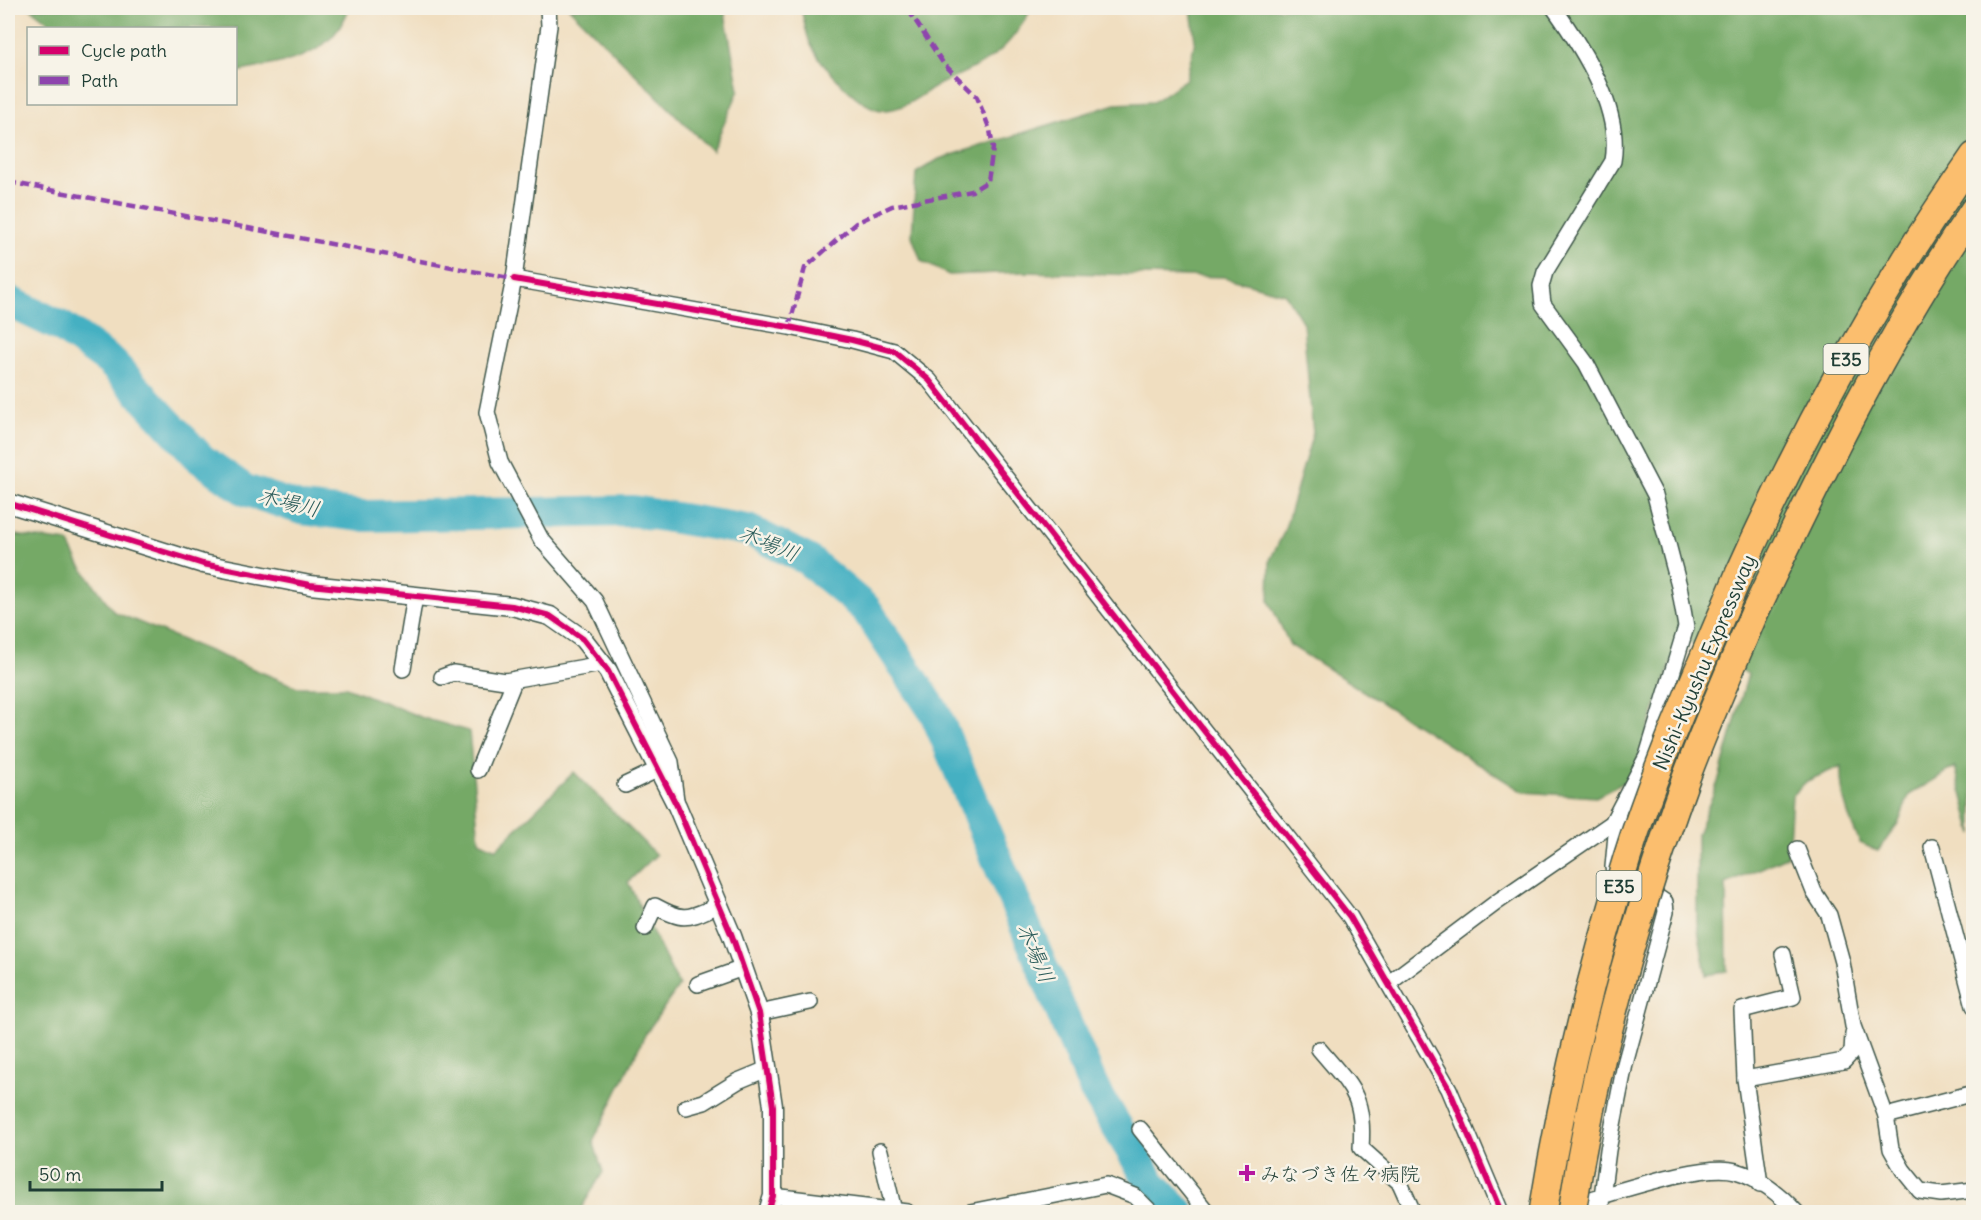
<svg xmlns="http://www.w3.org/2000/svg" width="1981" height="1220" font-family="Delius,'Klee One',sans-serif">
	<rect width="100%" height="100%" fill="#f7f3e8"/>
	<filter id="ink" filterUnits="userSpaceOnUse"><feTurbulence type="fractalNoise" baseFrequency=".0167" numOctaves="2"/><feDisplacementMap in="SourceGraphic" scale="12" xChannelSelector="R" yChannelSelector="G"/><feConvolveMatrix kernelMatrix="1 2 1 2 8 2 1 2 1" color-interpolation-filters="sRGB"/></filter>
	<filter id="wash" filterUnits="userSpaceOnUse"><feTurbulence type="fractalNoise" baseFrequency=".008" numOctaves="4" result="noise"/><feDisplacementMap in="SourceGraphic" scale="24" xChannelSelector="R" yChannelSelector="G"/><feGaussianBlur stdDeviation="1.35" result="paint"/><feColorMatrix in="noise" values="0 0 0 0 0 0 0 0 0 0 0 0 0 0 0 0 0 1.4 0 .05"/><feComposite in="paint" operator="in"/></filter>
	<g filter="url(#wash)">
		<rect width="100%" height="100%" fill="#f0dec0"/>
		<g fill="#74a966" stroke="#4a734d" stroke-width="1.5">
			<path d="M30 8H349C331 60 283 62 236 72V28H57Z"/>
			<polygon points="569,8 724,8 739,90 712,151"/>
			<path d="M801 8H1032C1007 53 990 61 944 82 924 91 906 111 882 110 861 109 822 66 812 47 806 36 804 20 801 8Z"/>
			<path d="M1191 8H1973V834L1955 767 1909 795 1899 822 1878 851 1860 843C1848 817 1840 795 1841 766L1807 781 1792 795 1788 856 1726 884 1727 971 1706 975 1697 924V834L1718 782 1748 674 1680 636 1631 779 1596 797 1523 792 1290 645 1269 601 1270 560 1284 532 1313 433 1303 323 1285 294 1224 277 1023 272 949 275 921 261 912 236 916 173 939 159 1116 104 1153 102 1186 79 1195 41Z"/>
			<polygon points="8,534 68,542 80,565 114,612 297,687 346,687 423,718 469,731 479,841 496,849 574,772 656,855 628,882 679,986 646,1033 593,1141 603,1172 579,1212 8,1212"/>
		</g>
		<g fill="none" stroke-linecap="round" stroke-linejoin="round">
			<polyline stroke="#44b0c2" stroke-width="32" points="8,301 62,327 111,362 201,459 245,490 302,509 363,516 633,511 748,530 808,560 866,609 935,713 1094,1089 1151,1183 1179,1212"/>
		</g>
	</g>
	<g filter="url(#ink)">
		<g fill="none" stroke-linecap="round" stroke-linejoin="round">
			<g stroke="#3e5549" stroke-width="18">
				<g id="minor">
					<polyline points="548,8 549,26 514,279 487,412 500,462 541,539 595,601 671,762 676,800"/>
					<polyline points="514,279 789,327 852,340 894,351 929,380 1350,917 1449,1089 1501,1212"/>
					<polyline points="403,669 415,596"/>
					<polyline points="442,677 453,673 505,681 602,664"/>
					<polyline points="478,770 515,679"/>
					<polyline points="625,785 659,769"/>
					<polyline points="1932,847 1974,1006"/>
					<polyline points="1797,849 1814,892 1829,915 1842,962 1853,1026 1886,1116 1891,1149 1903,1170 1920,1191 1941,1194 1974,1190"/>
					<path d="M645 928 655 906C686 923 688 918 719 905"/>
					<path d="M1389 983 1497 902 1612 823 1647 756 1686 627 1679 586 1655 495 1586 363 1543 304 1541 286 1545 272 1613 161C1622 109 1583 49 1554 8"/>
					<polyline points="698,984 743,968"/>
					<polyline points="759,1013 810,1002"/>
					<path d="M1319 1049C1351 1087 1365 1095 1361 1148L1400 1183 1413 1212"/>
					<polyline points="1745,1079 1742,1010 1793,997 1783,954"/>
					<polyline points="686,1107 704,1102 738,1081 767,1069"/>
					<polyline points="1886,1116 1974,1093"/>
					<polyline points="1140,1129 1207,1212"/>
					<polyline points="880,1151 894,1211"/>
					<polyline points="1760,1184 1745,1079 1844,1061 1852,1052 1853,1034"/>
					<polyline points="773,1196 907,1212"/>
					<path d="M1569 1205C1608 1196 1701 1161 1736 1171 1758 1177 1782 1196 1796 1212"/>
					<polyline points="970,1212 1106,1185 1135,1196 1151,1212"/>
					<polyline points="1600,1212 1608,1150 1625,1064 1666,912 1665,902 1613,867 1618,813"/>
				</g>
			</g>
			<g stroke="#3e5549" stroke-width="21">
				<polyline id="tertiary" points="8,503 203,564 310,585 512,606 550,616 583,639 608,671 677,806 732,936 759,1013 773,1106 773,1196 768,1212"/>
			</g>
			<g stroke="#3e5549" stroke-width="30">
				<g id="motorway">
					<path d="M1739 574C1805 427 1882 288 1974 156"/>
					<path d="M1754 614C1820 475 1887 337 1974 210"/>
				</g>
			</g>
			<use href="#minor" stroke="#fff" stroke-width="15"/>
			<use href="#tertiary" stroke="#fff" stroke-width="18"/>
			<use href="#motorway" stroke="#fbbe6e" stroke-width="27"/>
			<g stroke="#3e5549" stroke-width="30" stroke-linecap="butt">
				<g id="motorway-bridge">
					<path d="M1543 1212C1562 1093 1591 974 1627 858 1657 761 1700 668 1739 574"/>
					<path d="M1572 1212C1594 1065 1635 918 1686 778 1707 722 1731 668 1754 614"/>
				</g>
			</g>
			<use href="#motorway-bridge" stroke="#fbbe6e" stroke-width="27"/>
			<g stroke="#8e44ad" stroke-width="4.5" stroke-dasharray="9 4.5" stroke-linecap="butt">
				<polyline points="8,182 514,279"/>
				<polyline points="789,327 805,268 856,223 892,206 972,191 988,181 993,148 990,130 977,97 943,63 907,8"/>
			</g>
			<g stroke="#f7f3e8" stroke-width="10">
				<g id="cycleway">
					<polyline points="514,279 789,327 852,340 894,351 929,380 1350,917 1449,1089 1501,1212"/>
					<polyline points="8,503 203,564 310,585 512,606 550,616 583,639 608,671 677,806 732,936 759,1013 773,1106 773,1196 768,1212"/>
				</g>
			</g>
			<use href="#cycleway" stroke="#d6006c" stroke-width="6"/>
		</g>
	</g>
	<path fill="#b5179e" stroke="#f7f3e8" stroke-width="2" d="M1244 1164h6v6h6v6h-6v6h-6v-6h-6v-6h6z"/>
	<g text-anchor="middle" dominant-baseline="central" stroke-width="5" stroke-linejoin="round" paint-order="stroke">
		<g fill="#f7f3e8" stroke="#60746a" stroke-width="1.5">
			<rect x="1823.5" y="344" width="45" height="30" rx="4.5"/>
			<rect x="1596.5" y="871" width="45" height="30" rx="4.5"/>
		</g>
		<g font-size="18" font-weight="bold" fill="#1f3d34">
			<text x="1846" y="359">E35</text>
			<text x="1619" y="886">E35</text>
		</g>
		<g font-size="20" fill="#1f3d34" stroke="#f7f3e8">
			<text transform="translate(1704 662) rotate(-67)">Nishi-Kyushu Expressway</text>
		</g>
		<g font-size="20" fill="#1f3d34" stroke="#f7f3e8" text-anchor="start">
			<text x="1260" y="1173">みなづき佐々病院</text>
		</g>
		<g font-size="21" font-style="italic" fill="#285a58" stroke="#f7f3e8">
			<text transform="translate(289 502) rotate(14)">木場川</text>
			<text transform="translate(769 543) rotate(22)">木場川</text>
			<text transform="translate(1036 953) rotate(67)">木場川</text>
		</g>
	</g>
	<rect width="1981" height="1220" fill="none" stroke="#f7f3e8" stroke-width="30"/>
	<rect x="27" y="27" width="210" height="78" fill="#f7f3e8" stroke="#a1aaa0" stroke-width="1.5"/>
	<rect x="39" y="46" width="30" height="9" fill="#d6006c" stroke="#a1aaa0" stroke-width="1.5"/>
	<text x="81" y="57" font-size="18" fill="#1f3d34">Cycle path</text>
	<rect x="39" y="76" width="30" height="9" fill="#8e44ad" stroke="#a1aaa0" stroke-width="1.5"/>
	<text x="81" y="87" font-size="18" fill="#1f3d34">Path</text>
	<path d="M30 1181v9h132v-9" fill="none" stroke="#1f3d34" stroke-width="3"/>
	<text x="39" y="1181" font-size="18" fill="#1f3d34" stroke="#f7f3e8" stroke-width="4.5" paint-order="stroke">50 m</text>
</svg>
